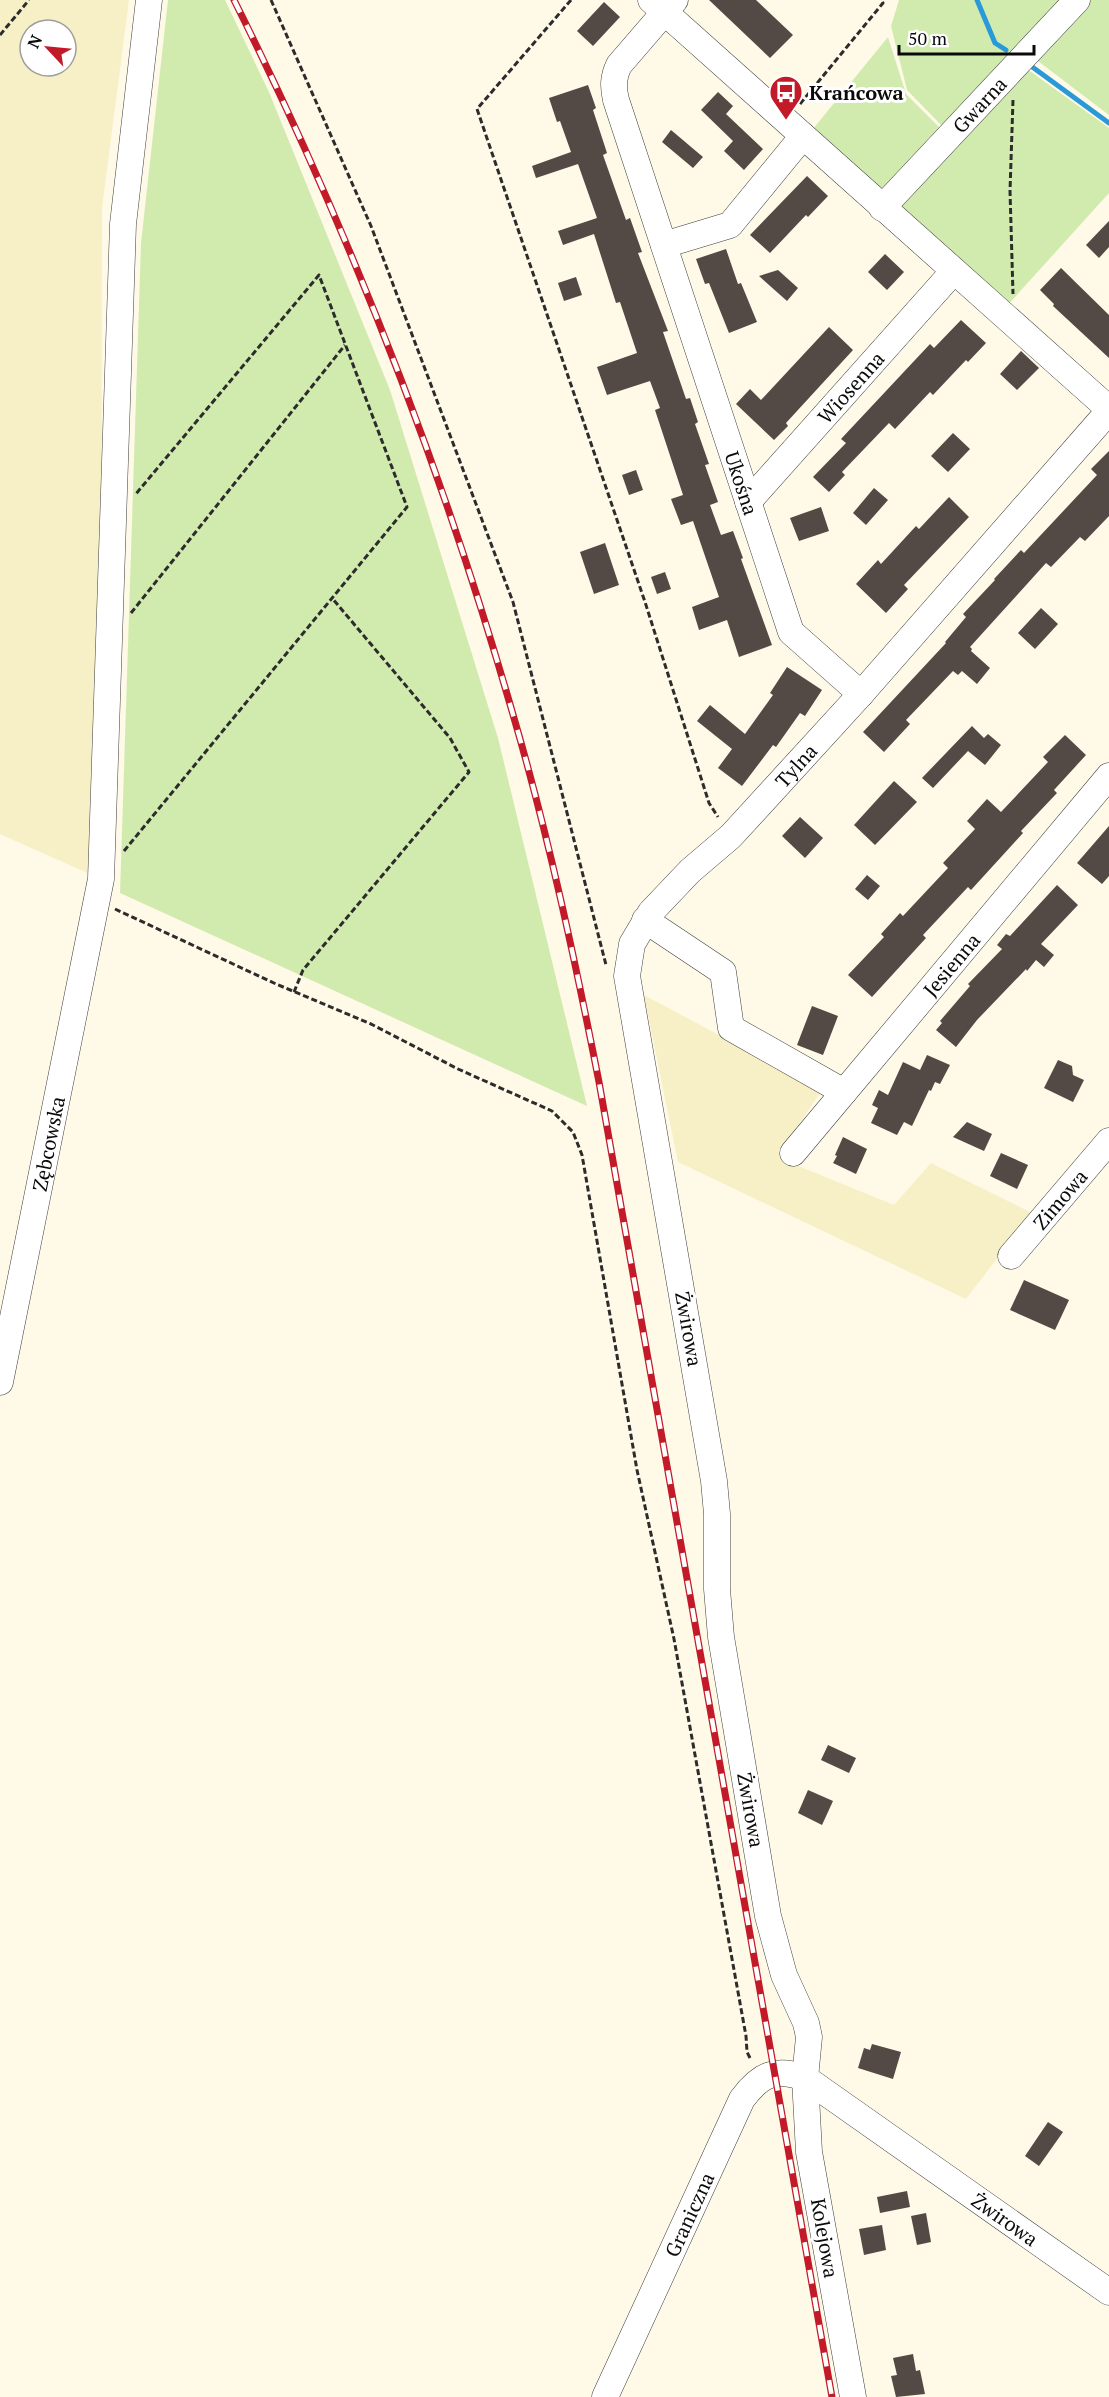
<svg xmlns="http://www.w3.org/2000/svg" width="1109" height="2397" font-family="'PT Serif',serif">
	<rect width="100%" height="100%" fill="#fff9e7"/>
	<g fill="#f7f0c6" fill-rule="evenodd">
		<path d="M0 0H129L102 208 101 879 0 834ZM30 30H66V66H30Z"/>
		<polygon points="644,995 822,1090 779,1154 796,1165 894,1205 931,1163 1032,1213 966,1299 678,1162"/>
	</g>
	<g fill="#d1ebaf">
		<polygon points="168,0 225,0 269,92 390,390 498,738 587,1106 120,893 141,243"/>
		<polygon points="899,0 1060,0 942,126 907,90 891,26"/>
		<polygon points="1083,0 1109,0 1109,115 1030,55"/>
		<polygon points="888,37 906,94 939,127 879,192 813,129"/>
		<polygon points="1020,64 1109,128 1109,193 1005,308 892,202"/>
	</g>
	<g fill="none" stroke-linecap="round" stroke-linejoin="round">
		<g stroke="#299ad7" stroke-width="5">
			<polyline points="977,0 995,43 1006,50"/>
			<polyline points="1031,66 1109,123"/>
		</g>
	</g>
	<g fill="#534a46">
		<polygon points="709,0 756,0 793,35 770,58"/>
		<polygon points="604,2 620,17 593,46 577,31"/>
		<polygon points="588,85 596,108 593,110 607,153 603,155 626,220 630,218 642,252 638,253 668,331 663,332 686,399 690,398 698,422 695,424 709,464 705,465 718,502 710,505 721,535 733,531 743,558 741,559 772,645 739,657 727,620 699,630 692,607 719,597 693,521 681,525 671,499 683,495 655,410 660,408 650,381 607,395 597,367 637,353 620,302 616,303 594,234 563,245 558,231 597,218 578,164 536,178 532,166 571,152 560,121 557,122 549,98"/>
		<polygon points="718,92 733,106 726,114 763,149 744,170 724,151 733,141 701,110"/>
		<polygon points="671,130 703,157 693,168 662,142"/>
		<polygon points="807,176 828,196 808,217 806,215 770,253 750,235"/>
		<polygon points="1109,221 1109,247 1099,258 1086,245"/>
		<polygon points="726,249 738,284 741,283 757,322 729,333 709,283 705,284 696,259"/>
		<polygon points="885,254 904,272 887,290 868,272"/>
		<polygon points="1061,268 1109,315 1109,358 1053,306 1054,304 1040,290"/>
		<polygon points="778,270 798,288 787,301 759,276"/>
		<polygon points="576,277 582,295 564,301 558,283"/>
		<polygon points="961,320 986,343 968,362 966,360 933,395 930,392 895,429 889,423 842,472 845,475 829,492 813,477 846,443 841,439 930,344 934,348"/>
		<polygon points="829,327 853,350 786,423 788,426 774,440 736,404 750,389 761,400"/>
		<polygon points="1021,351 1039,368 1017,390 1000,374"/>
		<polygon points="953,433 970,449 948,472 931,456"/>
		<polygon points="1109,451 1109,516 1085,541 1080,537 1051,567 1046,563 970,647 972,649 971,651 990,668 977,684 962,671 958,675 953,671 906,720 910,724 884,752 863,732 946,643 945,642 966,617 963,614 995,580 994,579 1021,550 1024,553 1097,475 1091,469"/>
		<polygon points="636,470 643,490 629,495 622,475"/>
		<polygon points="874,488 888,500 866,525 853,513"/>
		<polygon points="949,497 969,517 904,585 908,589 886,613 856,584 878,560 881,564 916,526 919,529"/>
		<polygon points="821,507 829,531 799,541 790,518"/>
		<polygon points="605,543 619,585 594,594 580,552"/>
		<polygon points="665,572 671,589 657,594 651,577"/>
		<polygon points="1041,608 1058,624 1035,649 1018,633"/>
		<polygon points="787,667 822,690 805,716 800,713 776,747 773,745 742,786 718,768 732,749 697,721 710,705 745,734 773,695 770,693"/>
		<polygon points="972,726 984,738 988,734 1001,745 985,765 968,751 933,788 922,778"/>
		<polygon points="1065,735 1086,755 1054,790 1057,793 1021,831 1023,833 971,890 968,887 923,935 926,938 872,997 848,975 884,937 881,934 900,913 903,916 948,868 943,863 975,829 967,821 987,799 1001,812 1048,762 1043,757"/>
		<polygon points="894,781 917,802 875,845 854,825"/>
		<polygon points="800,817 823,838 805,858 782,836"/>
		<polygon points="1109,826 1109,876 1102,884 1077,863"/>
		<polygon points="867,875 880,886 868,900 855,889"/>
		<polygon points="1057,885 1078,905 1041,944 1054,955 1044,967 1036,960 1027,971 1026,969 977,1020 956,1047 936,1030 942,1023 940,1021 970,986 968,984 1002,949 997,945 1006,934 1010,936"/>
		<polygon points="812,1006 838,1016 823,1055 797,1045"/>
		<polygon points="927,1055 950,1065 940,1084 935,1082 931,1091 929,1090 912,1126 904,1122 897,1135 871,1123 878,1108 872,1105 879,1090 888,1095 903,1062 920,1070"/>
		<polygon points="1058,1060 1072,1066 1073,1075 1084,1080 1073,1102 1044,1088"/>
		<polygon points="967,1122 992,1134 984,1151 953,1137"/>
		<polygon points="843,1137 867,1149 856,1174 833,1163 837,1156 835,1155"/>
		<polygon points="1001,1153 1028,1165 1017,1189 990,1176"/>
		<polygon points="1024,1280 1069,1300 1055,1330 1010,1310"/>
		<polygon points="828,1745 856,1758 849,1773 821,1760"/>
		<polygon points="808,1790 833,1801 822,1825 798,1813"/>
		<polygon points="872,2044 901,2052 893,2079 858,2068 864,2048 870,2050"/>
		<polygon points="1048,2122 1063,2132 1039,2166 1025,2156"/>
		<polygon points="907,2191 910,2207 880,2213 877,2197"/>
		<polygon points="926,2213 931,2242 917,2245 911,2216"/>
		<polygon points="882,2225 886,2250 864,2255 859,2229"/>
		<polygon points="913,2354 916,2371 920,2370 925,2394 896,2397 891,2376 897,2375 893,2358"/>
	</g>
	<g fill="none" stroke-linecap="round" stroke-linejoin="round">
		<g stroke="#3d3d3d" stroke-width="27">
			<g id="minor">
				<polyline points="651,0 1109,409"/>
				<path id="s1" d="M675 0 619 65C613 77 613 87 616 100L791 632 861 694"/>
				<path id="s2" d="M882 208 1077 0"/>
				<polyline points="664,245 730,225 803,136"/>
				<path id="s3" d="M748 502 953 272"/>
				<polyline points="645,920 723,972 731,1028 844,1092"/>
				<path id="s4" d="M793 1153 1109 776"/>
				<path id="s5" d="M1011 1256 1109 1141"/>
				<path id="s6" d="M0 1382 101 879 123 224 149 0"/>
				<path id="s7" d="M605 2397 742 2099C760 2075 775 2067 805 2078L1109 2292"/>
				<path id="s8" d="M853 2397 809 2152 805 2078 809 2037 806 2023 784 1975 768 1916 721 1637 717 1589V1514L714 1481 627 976 632 944 651 912 690 871 731 836 861 694 1109 411"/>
			</g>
		</g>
		<g stroke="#2c2c2c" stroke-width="3" stroke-dasharray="6 3" stroke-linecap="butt">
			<polyline points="271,0 371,226 513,602 606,965"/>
			<polyline points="571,0 477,109 645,602 709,803 718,817"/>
			<polyline points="0,35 29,0"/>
			<polyline points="1013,100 1010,191 1013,294"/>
			<polyline points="800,104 883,3 882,0"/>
			<polyline points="131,613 345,345"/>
			<polyline points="124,851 407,507 319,275 135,495"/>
			<polyline points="115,909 276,984 371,1024 458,1069 552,1111 573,1132 582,1155 637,1470 674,1639 746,2036 747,2052 751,2060"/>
			<polyline points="294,992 303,970 469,772 450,738 332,598"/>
		</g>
		<use href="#minor" stroke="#fff" stroke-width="26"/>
		<g stroke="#c31a2a" stroke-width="7">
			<path id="rail" d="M234 0C349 230 443 470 514 718 549 838 575 960 599 1082L832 2397"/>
		</g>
		<use href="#rail" stroke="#fff" stroke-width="4.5" stroke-dasharray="14" stroke-linecap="butt"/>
	</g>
	<defs>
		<g id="bus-pin" transform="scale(1.725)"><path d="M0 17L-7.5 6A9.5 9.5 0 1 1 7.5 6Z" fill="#c31a2a" stroke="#fff"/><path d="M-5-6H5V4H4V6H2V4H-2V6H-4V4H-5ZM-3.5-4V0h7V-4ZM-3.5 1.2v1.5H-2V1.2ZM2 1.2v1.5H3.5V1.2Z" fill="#fff"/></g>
	</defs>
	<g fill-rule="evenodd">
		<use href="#bus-pin" x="786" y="92"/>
	</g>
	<g text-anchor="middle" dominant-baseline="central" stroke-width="6" stroke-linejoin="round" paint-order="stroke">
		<g font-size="20" font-weight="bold" fill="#0a0a0a" stroke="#fff" text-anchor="start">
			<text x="809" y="92">Krańcowa</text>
		</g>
		<g font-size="20" fill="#0a0a0a" stroke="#fff">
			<text stroke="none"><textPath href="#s2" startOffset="142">Gwarna</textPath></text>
			<text stroke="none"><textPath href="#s3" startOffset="154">Wiosenna</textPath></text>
			<text stroke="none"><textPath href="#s1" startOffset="525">Ukośna</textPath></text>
			<text stroke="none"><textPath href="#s8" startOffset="1720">Tylna</textPath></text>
			<text stroke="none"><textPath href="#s4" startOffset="246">Jesienna</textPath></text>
			<text stroke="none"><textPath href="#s6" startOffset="243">Zębcowska</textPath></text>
			<text stroke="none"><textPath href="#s5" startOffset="75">Zimowa</textPath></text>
			<text transform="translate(689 1329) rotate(80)">Żwirowa</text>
			<text transform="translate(751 1810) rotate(80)">Żwirowa</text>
			<text stroke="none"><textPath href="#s7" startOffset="201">Graniczna</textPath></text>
			<text stroke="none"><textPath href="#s7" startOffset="646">Żwirowa</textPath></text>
			<text transform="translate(825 2238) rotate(80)">Kolejowa</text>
		</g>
	</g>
	<g transform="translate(48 48) rotate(296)"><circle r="28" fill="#ffffff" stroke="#9d9d9d" stroke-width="1.5"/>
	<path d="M0-4.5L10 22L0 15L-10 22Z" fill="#c31a2a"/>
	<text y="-9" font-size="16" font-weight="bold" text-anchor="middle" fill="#0a0a0a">N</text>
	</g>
	<path d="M899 45v9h135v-9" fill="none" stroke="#0a0a0a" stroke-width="3"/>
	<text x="908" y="45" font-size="18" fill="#0a0a0a" stroke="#ffffff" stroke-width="4.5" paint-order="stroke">50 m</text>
</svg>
